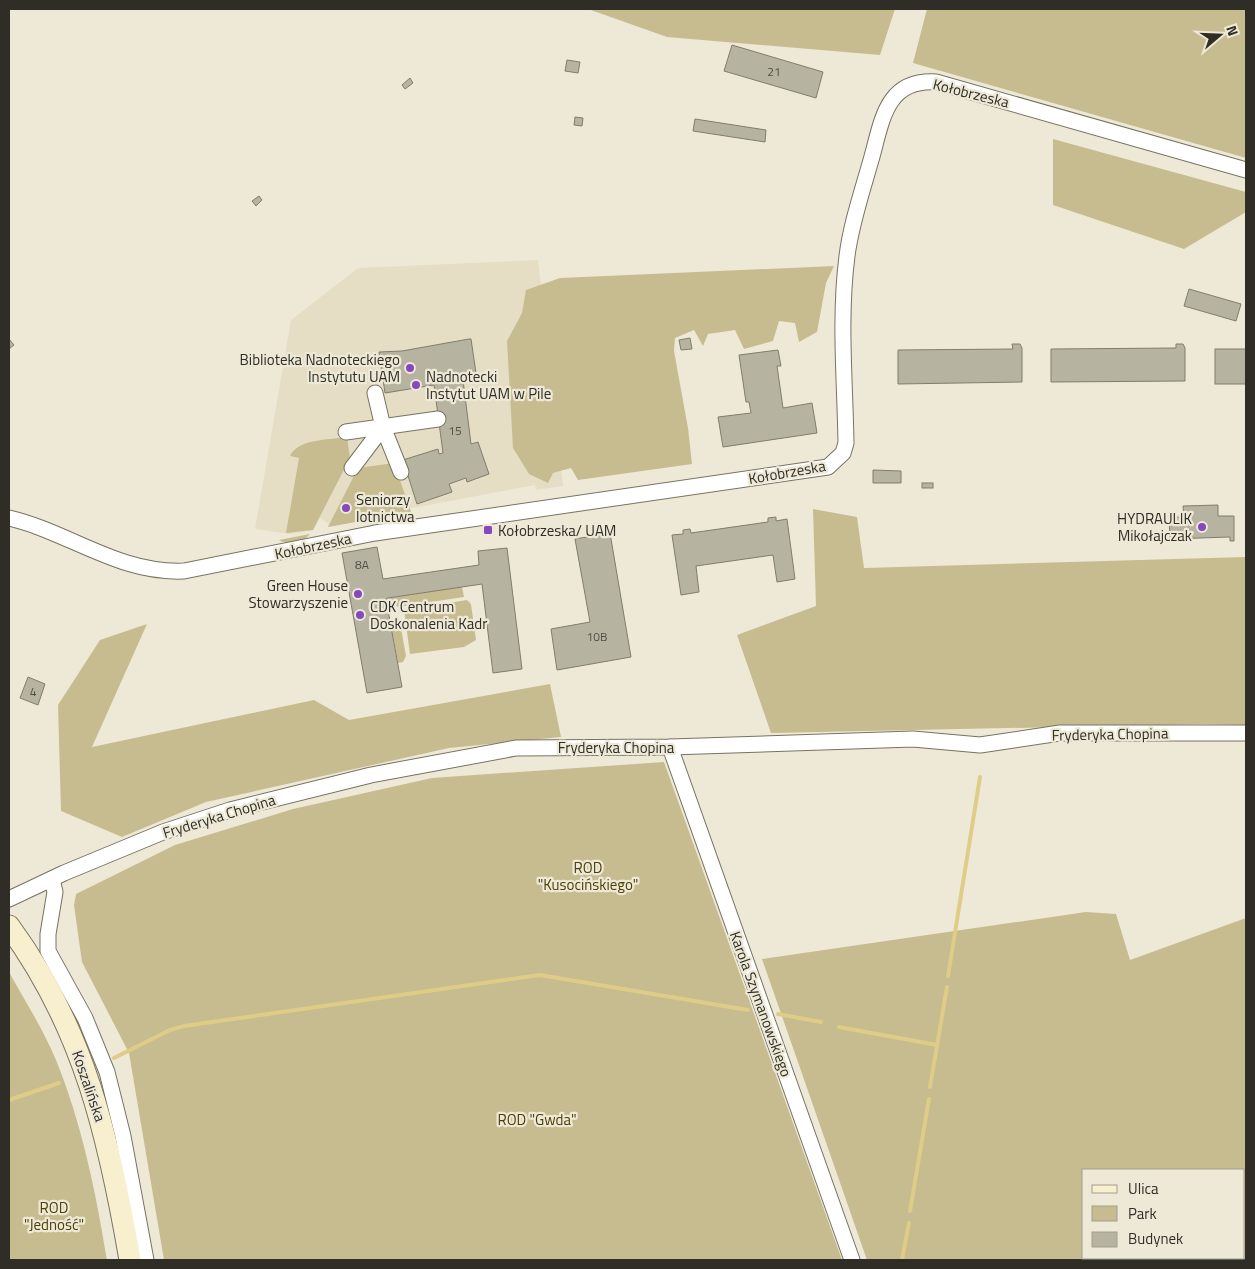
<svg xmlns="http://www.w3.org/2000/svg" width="1255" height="1269" font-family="'Titillium Web',sans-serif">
	<rect width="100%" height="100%" fill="#eee9d7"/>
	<polygon fill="#e5dec5" points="538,260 563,486 536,490 535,485 418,507 410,508 411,512 328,527 329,524 320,518 313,530 290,534 255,529 291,320 358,268"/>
	<g fill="#c7bc90" fill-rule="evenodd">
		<polygon points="588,9 895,9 880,55 667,37"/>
		<polygon points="927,9 1246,9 1246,158 913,63"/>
		<polygon points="1053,139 1246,192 1246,212 1184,249 1053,205"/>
		<polygon points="834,266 826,283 817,332 799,342 795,323 779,321 773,341 744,349 735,330 708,334 703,346 694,330 675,338 674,351 688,428 692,464 578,480 571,468 553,473 548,483 529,474 513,448 507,341 522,313 526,290 560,278"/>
		<path d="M347 437 350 458 313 530 286 533 299 458 290 456C299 438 330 440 347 437Z"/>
		<polygon points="394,463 411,512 328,527 358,468"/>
		<polygon points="813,509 857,517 864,568 1246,557 1246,725 1204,724 771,733 737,635 816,606"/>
		<polygon points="412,517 414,521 381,526 370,524"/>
		<path d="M310 534C303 543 288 546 279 540Z"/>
		<polygon points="462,587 464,597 398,607 388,598"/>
		<polygon points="467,600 471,604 476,640 464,647 410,654 404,610"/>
		<polygon points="400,623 406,656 403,662 398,663 391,624"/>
		<polygon points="147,624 92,747 314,700 349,720 550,684 561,737 449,748 206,802 122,837 61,811 58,705 100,640"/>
		<polygon points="664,762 842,1260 164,1260 129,1053 82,962 74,905 76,894 175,845 293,809 432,778"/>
		<path d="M1086 912 1116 914 1130 960 1246 918V1260H867L762 959ZM1084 1170H1244V1258H1084Z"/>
		<path d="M9 972C25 1001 43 1029 56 1060 82 1124 96 1193 107 1260H9Z"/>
	</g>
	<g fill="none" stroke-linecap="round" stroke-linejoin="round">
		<g stroke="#dfcc86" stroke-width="4">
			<polyline points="948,976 980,777"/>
			<polyline points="778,1014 821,1022"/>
			<polyline points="839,1027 937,1045"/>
			<polyline points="114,1058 170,1030 184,1026 540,975 748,1010"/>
			<polyline points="930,1087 947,987"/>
			<polyline points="9,1100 59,1083"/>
			<polyline points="910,1211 929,1099"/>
			<polyline points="902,1260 909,1223"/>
			<polyline points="1196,1260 1197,1258"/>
		</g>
	</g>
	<g fill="#b7b3a1" stroke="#817c6c">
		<polygon points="732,45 823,72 816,98 724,71"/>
		<polygon points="567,60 580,62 578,73 565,71"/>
		<polygon points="410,78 413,83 405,89 402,85"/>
		<polygon points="575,117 583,118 582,126 574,125"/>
		<polygon points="695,119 766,130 765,142 693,131"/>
		<polygon points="259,196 262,200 256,206 252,201"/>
		<polygon points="1189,289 1241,304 1236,321 1184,306"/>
		<polygon points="690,338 692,349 681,350 679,340"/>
		<polygon points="9,339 14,345 9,349"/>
		<polygon points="469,339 471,339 477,380 463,380 471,444 478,442 489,474 467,482 466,478 449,484 452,492 417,504 403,460 438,449 439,454 443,453 434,385 385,393 379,352 402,351"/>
		<polygon points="1012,344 1020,344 1022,348 1022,382 898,384 898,350 1013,349"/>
		<polygon points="1176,344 1183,344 1185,348 1185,381 1051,382 1051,349 1176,348"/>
		<rect x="1215" y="349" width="31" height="35"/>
		<polygon points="778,350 781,366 777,366 783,408 812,403 817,433 723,447 718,417 751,413 749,402 746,402 739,355"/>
		<polygon points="873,470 901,471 901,483 873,483"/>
		<rect x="922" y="483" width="11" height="5"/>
		<polygon points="1218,505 1218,516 1234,516 1234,541 1230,541 1230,537 1170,539 1169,517 1184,517 1183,506"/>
		<polygon points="776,517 776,521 787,519 795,579 777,582 773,555 696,566 699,592 681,595 672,535 683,534 683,530 690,529 691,533 768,522 768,518"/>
		<polygon points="610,533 631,657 557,670 551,629 590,622 575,539"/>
		<polygon points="377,547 383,579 479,565 478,551 507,548 522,669 493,673 482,584 388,598 386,599 402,687 367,693 342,553"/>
		<polygon points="28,677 45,684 38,705 20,698"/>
	</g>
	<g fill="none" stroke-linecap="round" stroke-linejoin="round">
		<g stroke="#777362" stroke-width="17">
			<g id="street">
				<polyline points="375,393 383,427 401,472"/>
				<polyline points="346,432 438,419"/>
				<polyline points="352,468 383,427"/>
				<path d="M9 518C69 532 119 574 184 571L375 533 828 467 843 453 846 443C845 381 839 318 847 256 851 224 862 192 871 160 882 122 885 79 936 82L1246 170"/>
				<polyline points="670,747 852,1260"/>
				<polyline points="52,879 55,892 48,934 48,951 85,1018 107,1072 123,1136 146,1260"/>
				<polyline points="9,899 64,873 163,832 230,810 371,775 516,748 670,747 913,739 980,745 1060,733 1246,733"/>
			</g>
		</g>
		<g stroke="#777362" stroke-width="23">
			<path id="secondary" d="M9 926C84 1028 109 1138 130 1260"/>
		</g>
		<use href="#street" stroke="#fff" stroke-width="15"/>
		<use href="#secondary" stroke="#f7efce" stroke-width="21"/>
	</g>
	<g fill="#8548be" stroke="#eee9d7" stroke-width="2">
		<circle cx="410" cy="368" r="5"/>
		<circle cx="416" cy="385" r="5"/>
		<circle cx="346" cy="508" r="5"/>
		<circle cx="1202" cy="527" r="5"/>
		<rect x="483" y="525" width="10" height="10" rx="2.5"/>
		<circle cx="358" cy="594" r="5"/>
		<circle cx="360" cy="615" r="5"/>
	</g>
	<g text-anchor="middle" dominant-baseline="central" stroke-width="4.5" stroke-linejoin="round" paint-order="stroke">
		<g font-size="12" fill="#514e45">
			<text x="774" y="71">21</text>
			<text x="455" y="430">15</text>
			<text x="362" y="564">8A</text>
			<text x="597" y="636">10B</text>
			<text x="33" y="691">4</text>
		</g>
		<g font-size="15" fill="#2f2d26" stroke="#eee9d7">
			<text transform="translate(971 93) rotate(14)">Kołobrzeska</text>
			<text transform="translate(787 472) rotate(-10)">Kołobrzeska</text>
			<text transform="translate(313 546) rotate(-12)">Kołobrzeska</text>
			<text transform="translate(1110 734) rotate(-1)">Fryderyka Chopina</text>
			<text x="616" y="747">Fryderyka Chopina</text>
			<text transform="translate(219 816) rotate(-17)">Fryderyka Chopina</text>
			<text transform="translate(761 1004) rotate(70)">Karola Szymanowskiego</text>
			<text transform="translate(89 1086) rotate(71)">Koszalińska</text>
		</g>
		<g font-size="15" fill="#2f2d26" stroke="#eee9d7" text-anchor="start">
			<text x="400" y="359" text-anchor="end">Biblioteka Nadnoteckiego<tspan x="400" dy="17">Instytutu UAM</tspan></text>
			<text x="426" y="376">Nadnotecki<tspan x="426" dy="17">Instytut UAM w Pile</tspan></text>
			<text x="356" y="499">Seniorzy<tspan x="356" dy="17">lotnictwa</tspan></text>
			<text x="1192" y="518" text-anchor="end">HYDRAULIK<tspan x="1192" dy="17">Mikołajczak</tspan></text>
			<text x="498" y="530">Kołobrzeska/ UAM</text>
			<text x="348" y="585" text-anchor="end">Green House<tspan x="348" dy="17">Stowarzyszenie</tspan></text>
			<text x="370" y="606">CDK Centrum<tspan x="370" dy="17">Doskonalenia Kadr</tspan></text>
		</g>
		<g font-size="15" fill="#4c3f05" stroke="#eee9d7">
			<text x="588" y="867">ROD<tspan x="588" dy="17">"Kusocińskiego"</tspan></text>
			<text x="537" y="1119">ROD "Gwda"</text>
			<text x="54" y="1207">ROD<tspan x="54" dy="17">"Jedność"</tspan></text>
		</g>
	</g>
	<rect width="1255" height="1269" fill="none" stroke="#2f2d26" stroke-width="20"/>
	<rect x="1082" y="1169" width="162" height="90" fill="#eee9d7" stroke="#a29e90"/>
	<rect x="1092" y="1185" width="25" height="8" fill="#f7efce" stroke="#a29e90"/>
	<text x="1128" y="1194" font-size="15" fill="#2f2d26">Ulica</text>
	<rect x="1092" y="1206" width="25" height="15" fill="#c7bc90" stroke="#a29e90"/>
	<text x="1128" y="1219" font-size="15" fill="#2f2d26">Park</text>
	<rect x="1092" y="1232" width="25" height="15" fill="#b7b3a1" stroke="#a29e90"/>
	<text x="1128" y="1244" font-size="15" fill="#2f2d26">Budynek</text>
	<g transform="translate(1220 35) rotate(71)" stroke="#eee9d7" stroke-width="4" paint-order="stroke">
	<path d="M0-4L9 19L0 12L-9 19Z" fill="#2f2d26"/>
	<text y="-8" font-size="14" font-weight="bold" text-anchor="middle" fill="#2f2d26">N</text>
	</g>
</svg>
